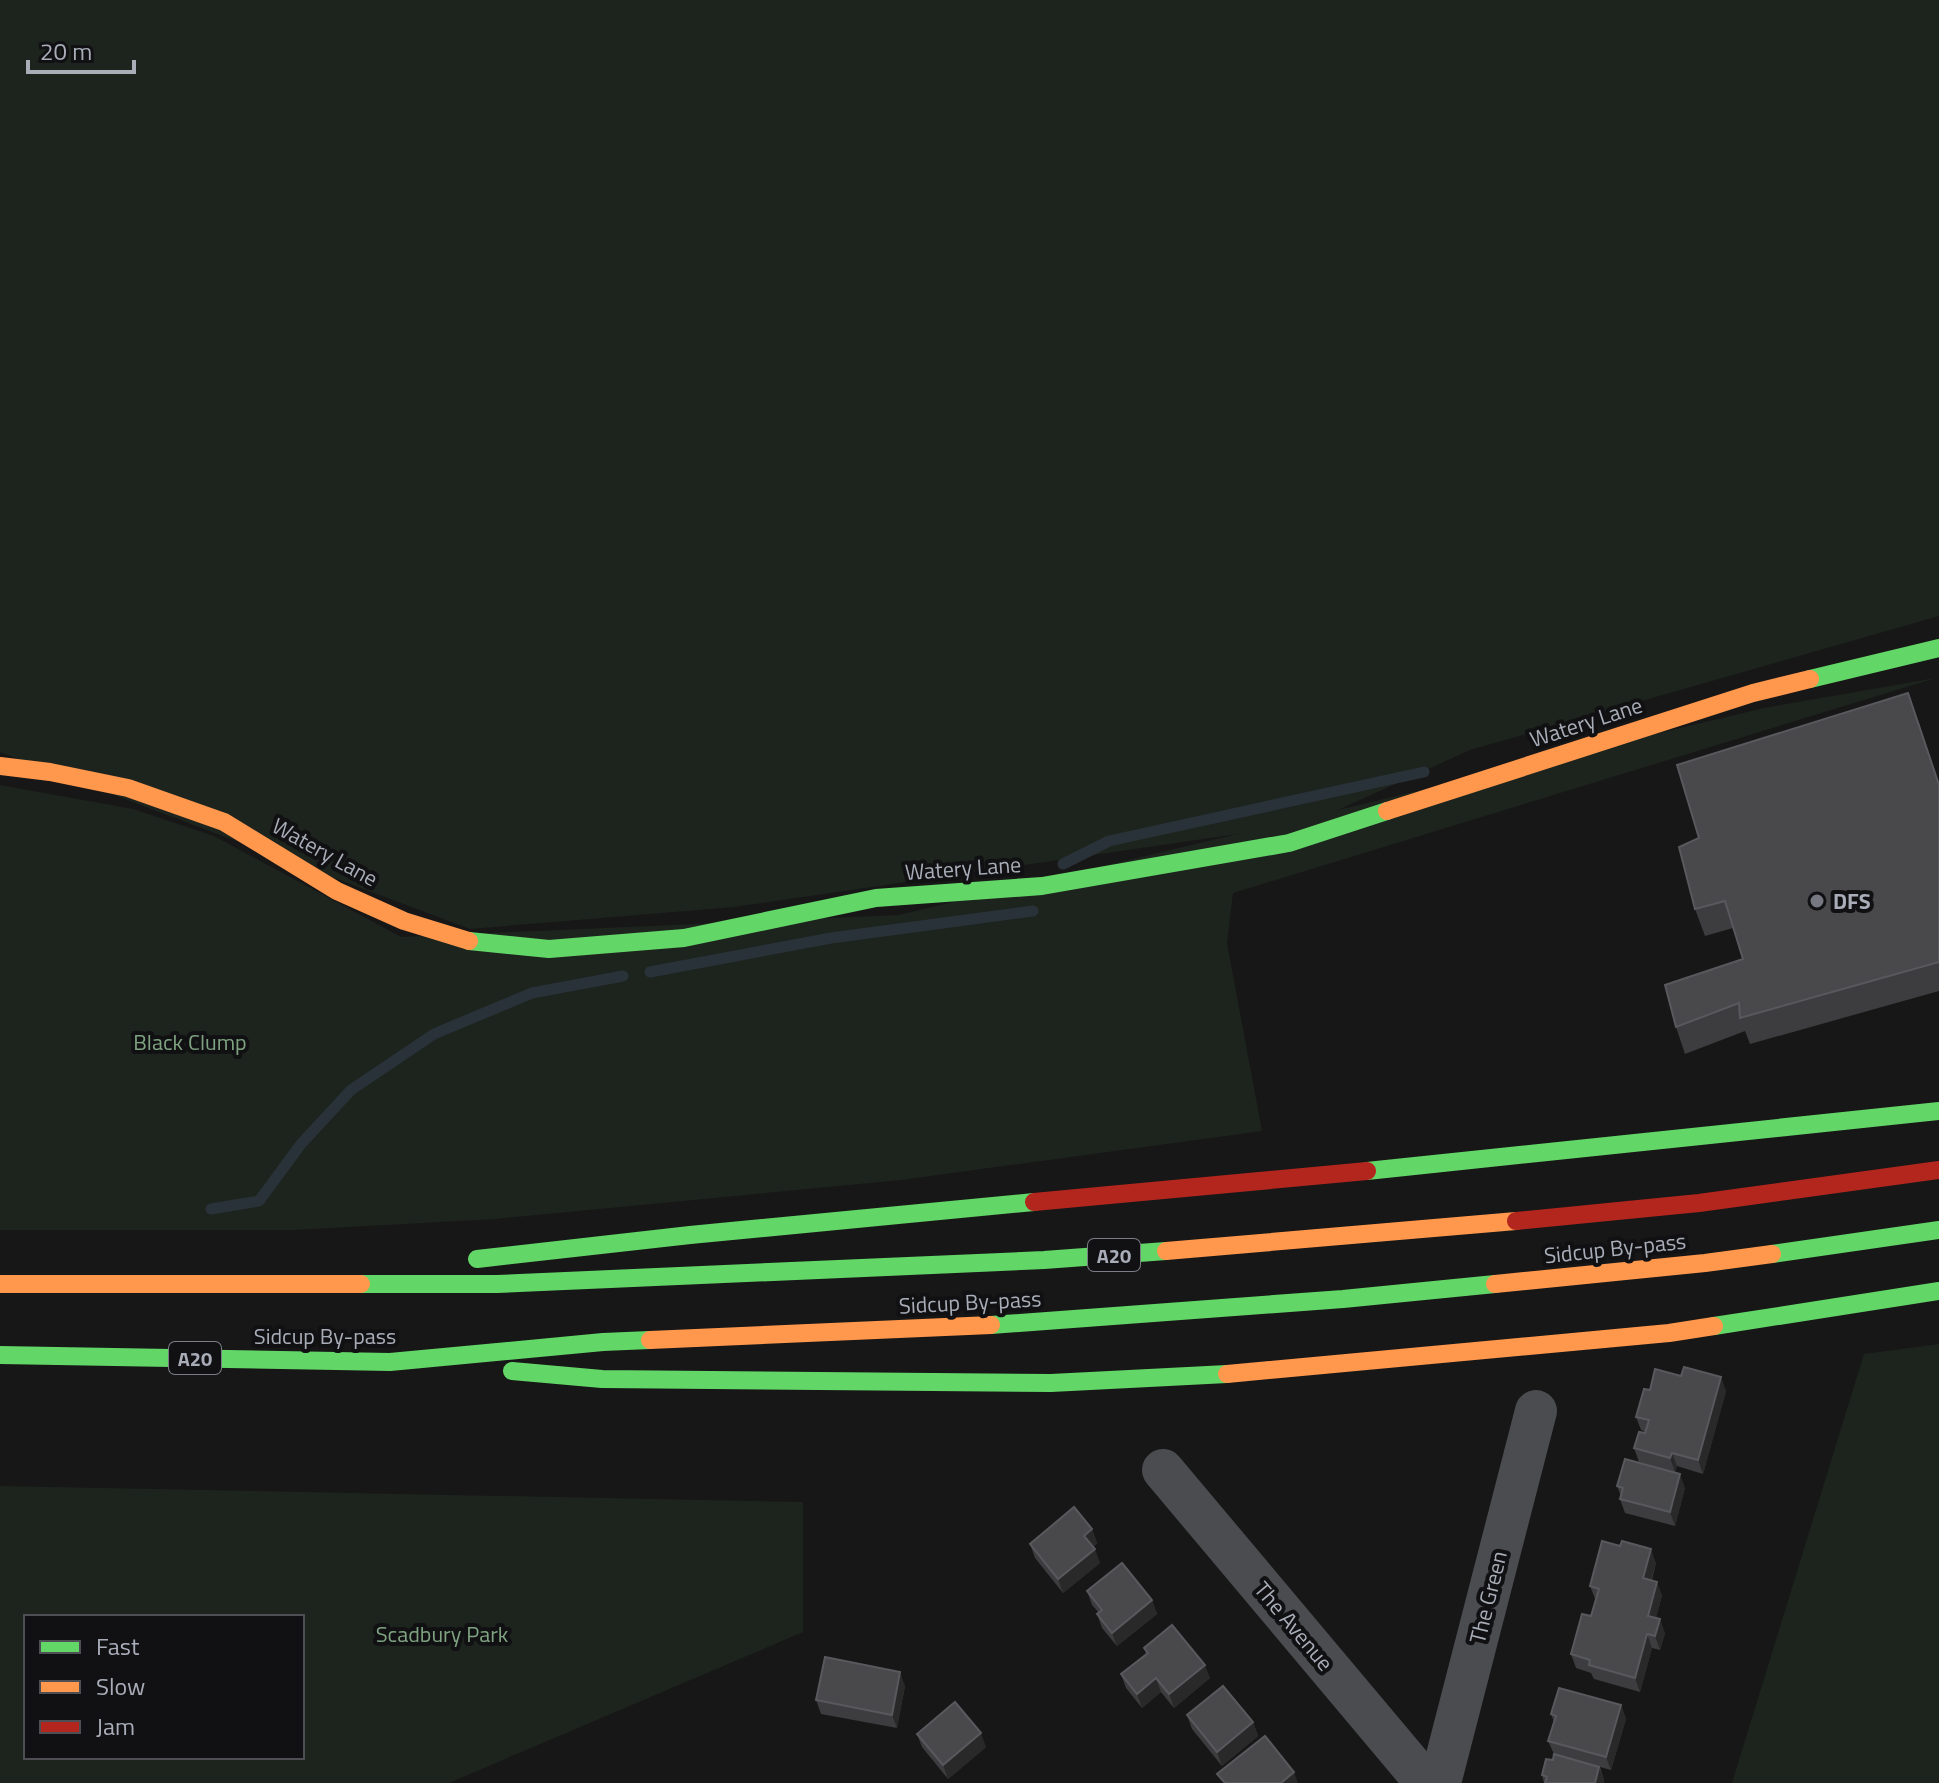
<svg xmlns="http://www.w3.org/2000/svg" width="1939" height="1783" font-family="'Titillium Web',sans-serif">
	<rect width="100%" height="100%" fill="#171717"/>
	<g fill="#1d241e" fill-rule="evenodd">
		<polygon points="0,0 1939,0 1939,616 1470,750 1307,824 734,907 470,929 0,752"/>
		<polygon points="1936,678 1233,893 1227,943 1262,1131 901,1180 495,1219 294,1230 0,1230 0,785 133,809 214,836 401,937 899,915 1764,708"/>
		<polygon points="1939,1344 1939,1783 1732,1783 1864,1354"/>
		<path d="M0 1486 803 1502V1632L449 1783H0ZM26 1617H302V1757H26Z"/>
	</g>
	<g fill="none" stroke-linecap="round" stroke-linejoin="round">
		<g stroke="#2a3239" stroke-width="11">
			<polyline points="1063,864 1109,841 1424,772"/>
			<polyline points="650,972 831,938 1033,911"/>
			<polyline points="211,1209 259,1201 301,1144 351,1090 434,1034 532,993 623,976"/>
		</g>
		<g stroke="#4b4c50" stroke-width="42">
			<polyline points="1163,1470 1426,1783"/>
			<polyline points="1440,1783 1536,1411"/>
		</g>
		<g stroke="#63d668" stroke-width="18">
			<polyline points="1810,679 1939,648"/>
			<polyline points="469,941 549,949 684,938 876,898 1042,886 1289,843 1387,811"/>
			<polyline points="1367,1171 1939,1111"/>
			<polyline points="1772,1254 1939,1230"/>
			<polyline points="477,1259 690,1235 1034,1202"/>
			<polyline points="361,1284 497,1284 1044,1260 1166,1251"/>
			<polyline points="991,1325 1343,1299 1495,1284"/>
			<polyline points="1714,1326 1939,1291"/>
			<polyline points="0,1355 390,1362 603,1342 650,1340"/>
			<polyline points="512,1371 602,1379 1051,1383 1227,1374"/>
		</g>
		<g stroke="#ff974d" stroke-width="18">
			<polyline points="0,766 50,772 128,788 224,822 337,891 404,921 469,941"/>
			<polyline points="1387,811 1753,693 1810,679"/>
			<polyline points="1166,1251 1516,1221"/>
			<polyline points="0,1284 361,1284"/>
			<polyline points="1495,1284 1705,1263 1772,1254"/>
			<polyline points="650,1340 991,1325"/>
			<polyline points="1227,1374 1669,1333 1714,1326"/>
		</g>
		<g stroke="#b3261e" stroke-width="18">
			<polyline points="1034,1202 1367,1171"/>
			<polyline points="1516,1221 1699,1203 1939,1170"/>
		</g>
	</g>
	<g fill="#3d3d3f">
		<polygon points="1918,720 1939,783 1939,991 1750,1044 1745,1031 1685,1054 1676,1027 1743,959 1733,928 1705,936 1695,909 1699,838"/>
		<polygon points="1650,1390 1726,1391 1703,1474 1677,1466 1675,1472 1639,1462 1634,1448 1646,1432 1641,1430 1636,1417"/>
		<polygon points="1617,1486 1685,1488 1675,1526 1625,1513 1620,1499 1621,1496"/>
		<polygon points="1092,1529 1097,1543 1093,1547 1100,1563 1063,1593 1035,1558 1030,1544"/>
		<polygon points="1656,1563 1652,1580 1662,1595 1656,1618 1665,1633 1660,1650 1652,1648 1640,1692 1594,1679 1591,1673 1576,1668 1571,1654 1591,1616 1596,1601 1590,1586"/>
		<polygon points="1087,1591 1152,1600 1157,1614 1117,1646 1102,1628 1097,1614 1099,1613 1092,1605"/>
		<polygon points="1144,1648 1210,1678 1174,1708 1161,1692 1142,1708 1126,1688 1121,1674 1146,1654"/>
		<polygon points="905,1686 897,1728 821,1714 816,1700"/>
		<polygon points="1621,1705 1626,1719 1611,1770 1600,1767 1604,1780 1544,1783 1542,1775 1553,1760 1554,1754 1548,1741 1554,1722 1551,1714"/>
		<polygon points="1187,1715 1253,1722 1258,1736 1222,1766 1192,1729"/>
		<polygon points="917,1734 986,1747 948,1779 922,1747"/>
	</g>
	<g fill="#29292a">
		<polygon points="1721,1377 1726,1391 1703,1474 1698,1460"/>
		<polygon points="1672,1453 1677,1466 1675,1472 1670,1458"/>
		<polygon points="1680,1474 1685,1488 1675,1526 1670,1512"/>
		<polygon points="1092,1529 1097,1543 1089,1550 1084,1536"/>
		<polygon points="1095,1549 1100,1563 1063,1593 1058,1579"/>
		<polygon points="1651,1549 1656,1563 1648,1591 1643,1578"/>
		<polygon points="1657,1582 1662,1595 1653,1630 1648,1616"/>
		<polygon points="1152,1600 1157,1614 1117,1646 1112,1633"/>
		<polygon points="1660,1619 1665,1633 1660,1650 1655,1636"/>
		<polygon points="1647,1634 1652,1648 1640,1692 1635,1678"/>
		<polygon points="1205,1665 1210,1678 1174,1708 1169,1694"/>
		<polygon points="900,1672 905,1686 897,1728 892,1715"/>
		<polygon points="1156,1678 1161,1692 1142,1708 1137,1694"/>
		<polygon points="1621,1705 1626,1719 1611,1770 1606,1757"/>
		<polygon points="1253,1722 1258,1736 1222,1766 1217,1752"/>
		<polygon points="981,1733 986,1747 948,1779 943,1765"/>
		<polygon points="1599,1767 1604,1780 1604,1783 1595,1783"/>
		<polygon points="1294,1772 1298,1783 1281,1783"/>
	</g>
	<g fill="#49494c" stroke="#58595d" stroke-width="2">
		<polygon points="1908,693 1939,785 1939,962 1740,1018 1739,1003 1676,1027 1665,985 1743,959 1725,901 1695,909 1679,847 1699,838 1677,765"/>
		<polygon points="1684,1367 1721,1377 1698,1460 1672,1453 1670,1458 1634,1448 1639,1432 1645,1433 1649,1420 1636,1417 1644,1389 1650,1390 1655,1369 1681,1376"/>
		<polygon points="1625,1459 1680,1474 1670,1512 1620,1499 1623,1488 1617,1486"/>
		<polygon points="1074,1507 1092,1529 1084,1536 1095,1549 1058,1579 1030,1544"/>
		<polygon points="1602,1541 1620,1546 1622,1541 1651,1549 1643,1578 1657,1582 1648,1616 1660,1619 1655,1636 1647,1634 1635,1678 1589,1665 1590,1660 1571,1654 1582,1614 1591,1616 1599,1589 1590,1586"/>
		<polygon points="1122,1563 1152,1600 1112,1633 1097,1614 1102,1610 1087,1591"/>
		<polygon points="1172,1625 1205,1665 1169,1694 1156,1678 1137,1694 1121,1674 1148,1653 1144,1648"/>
		<polygon points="825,1657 900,1672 892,1715 816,1700"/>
		<polygon points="1223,1686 1253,1722 1217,1752 1187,1715"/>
		<polygon points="1559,1688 1621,1705 1606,1757 1548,1741 1556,1716 1551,1714"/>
		<polygon points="955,1702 981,1733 943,1765 917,1734"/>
		<polygon points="1265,1736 1294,1772 1281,1783 1225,1783 1217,1774"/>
		<polygon points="1554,1754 1599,1767 1595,1783 1545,1783 1547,1777 1542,1775 1546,1759 1553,1760"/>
	</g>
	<circle fill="#757880" stroke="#111113" stroke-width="3" cx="1817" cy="901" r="8"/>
	<g text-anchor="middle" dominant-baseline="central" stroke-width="8" stroke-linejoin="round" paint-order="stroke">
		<g fill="#111113" stroke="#7b7e86" stroke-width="2">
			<rect x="1088" y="1239" width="52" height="32" rx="6"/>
			<rect x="169" y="1342" width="52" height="32" rx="6"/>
		</g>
		<g font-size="20" font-weight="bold" fill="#a8adb8">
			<text x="1114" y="1255">A20</text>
			<text x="195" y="1358">A20</text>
		</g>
		<g font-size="22" fill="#a8adb8" stroke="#111113">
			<text transform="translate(1586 722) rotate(-18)">Watery Lane</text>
			<text transform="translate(325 852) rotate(29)">Watery Lane</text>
			<text transform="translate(963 868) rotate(-4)">Watery Lane</text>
			<text transform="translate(1615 1248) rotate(-6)">Sidcup By-pass</text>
			<text transform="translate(970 1302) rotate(-3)">Sidcup By-pass</text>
			<text x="325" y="1336">Sidcup By-pass</text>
			<text transform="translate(1488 1597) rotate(-76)">The Green</text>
			<text transform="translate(1294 1626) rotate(50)">The Avenue</text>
		</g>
		<g font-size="22" font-weight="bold" fill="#a8adb8" stroke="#111113" text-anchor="start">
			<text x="1833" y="901">DFS</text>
		</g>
		<g font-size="22" fill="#7fa381" stroke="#111113">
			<text x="190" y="1042">Black Clump</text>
			<text x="442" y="1634">Scadbury Park</text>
		</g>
	</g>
	<rect x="24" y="1615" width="280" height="144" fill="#111113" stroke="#4d4f55" stroke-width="2"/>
	<rect x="40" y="1641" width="40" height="12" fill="#63d668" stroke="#4d4f55" stroke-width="2"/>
	<text x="96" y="1655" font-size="24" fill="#a8adb8">Fast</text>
	<rect x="40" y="1681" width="40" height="12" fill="#ff974d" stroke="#4d4f55" stroke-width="2"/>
	<text x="96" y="1695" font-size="24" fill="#a8adb8">Slow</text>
	<rect x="40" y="1721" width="40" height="12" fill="#b3261e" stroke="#4d4f55" stroke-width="2"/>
	<text x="96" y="1735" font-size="24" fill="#a8adb8">Jam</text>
	<path d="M28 60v12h106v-12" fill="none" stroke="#a8adb8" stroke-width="4"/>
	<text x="40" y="60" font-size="24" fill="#a8adb8" stroke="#111113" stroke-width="6" paint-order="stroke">20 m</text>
</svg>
